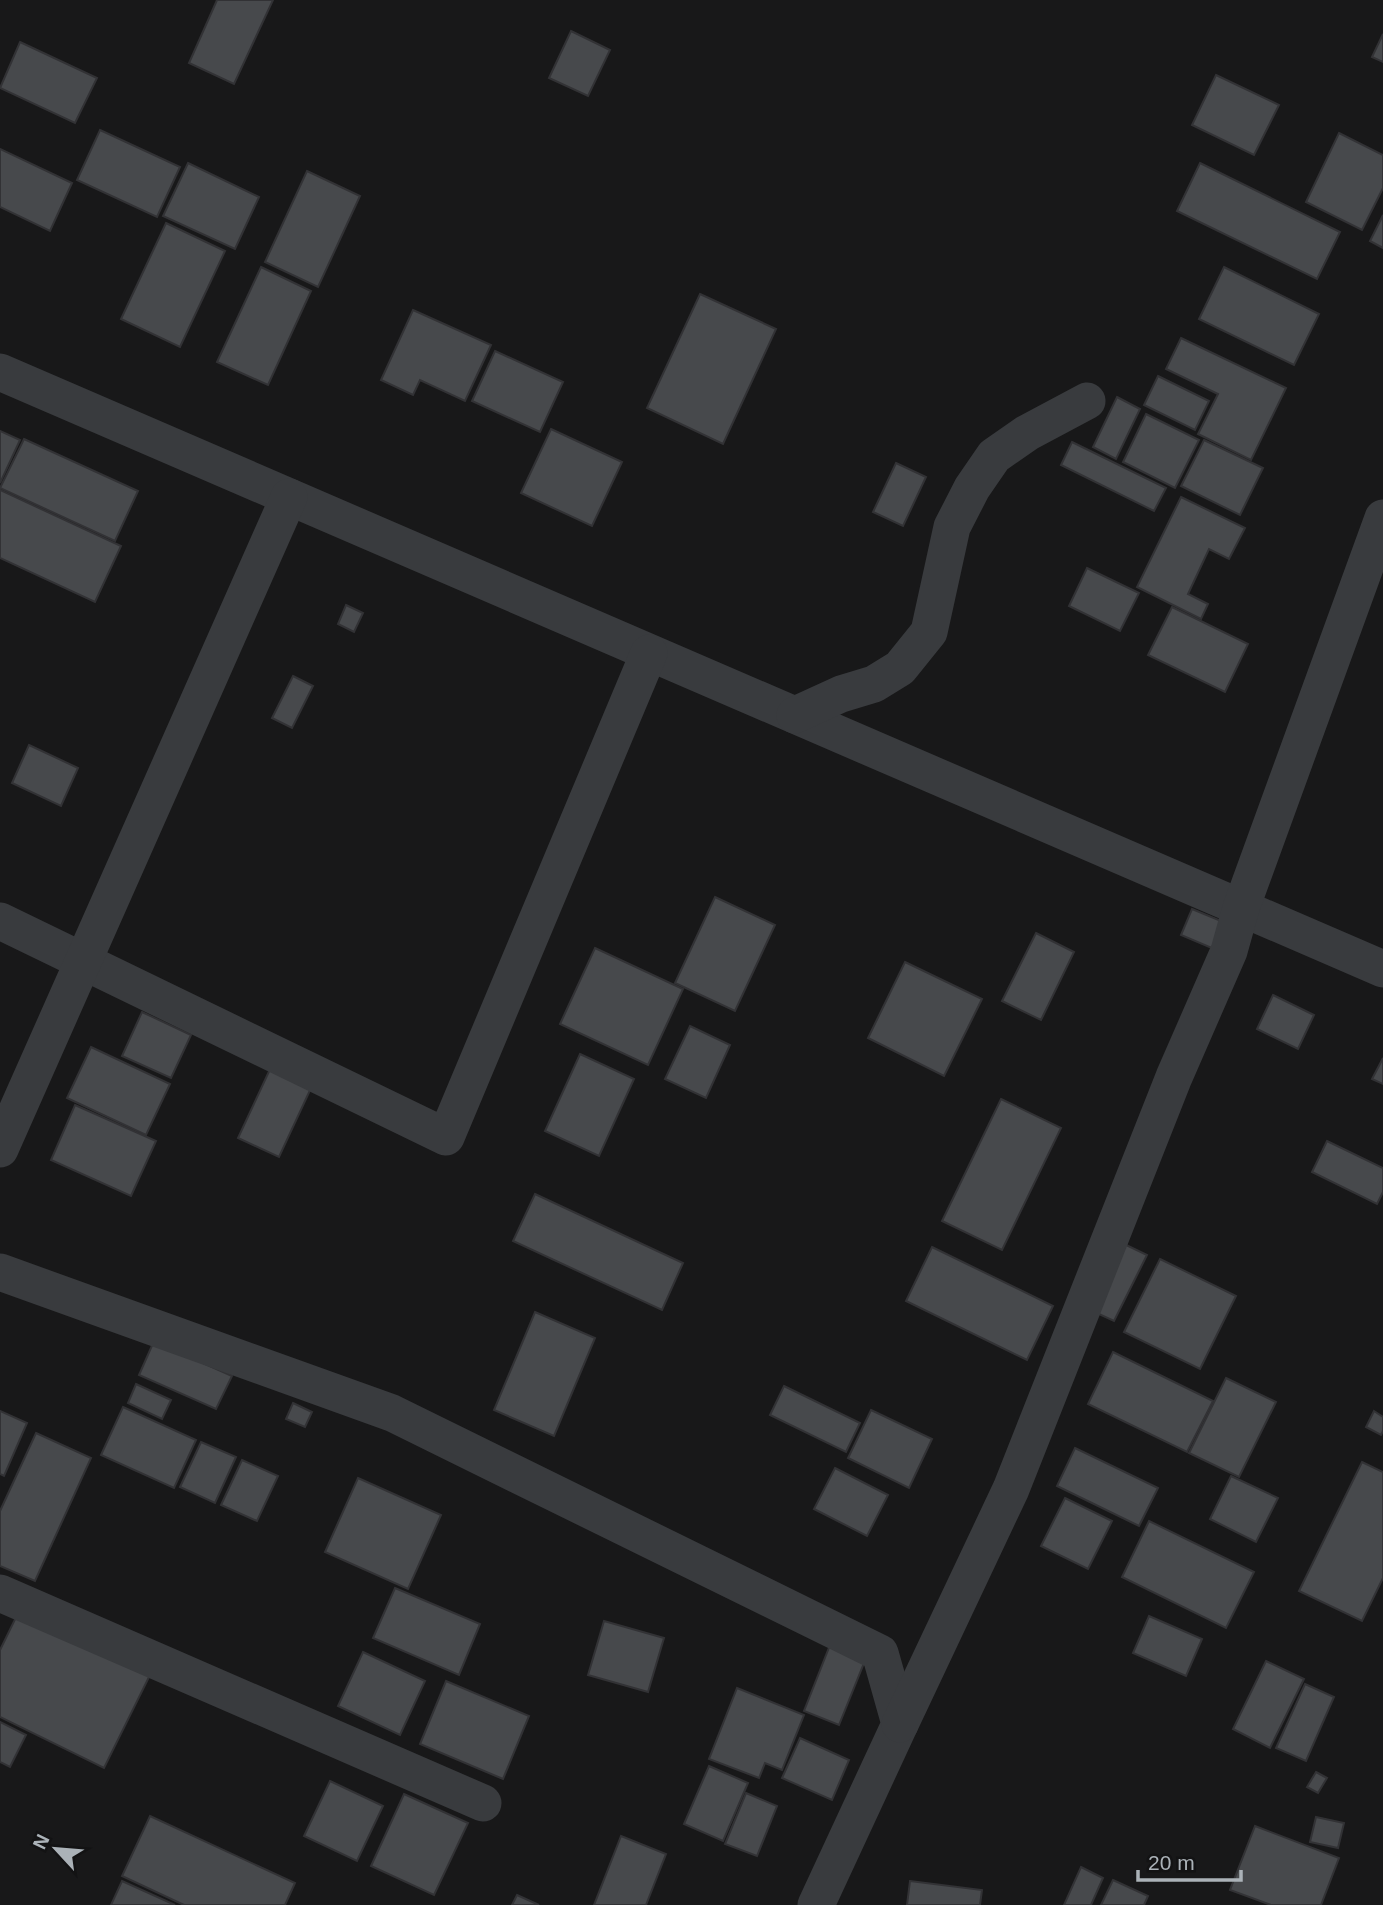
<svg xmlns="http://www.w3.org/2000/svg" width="1383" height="1905" font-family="Arial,sans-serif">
	<rect width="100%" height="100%" fill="#181819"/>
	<g fill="#47494c" stroke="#323235" stroke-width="2">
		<polygon points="217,0 273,0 234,84 189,63"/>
		<polygon points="571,31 610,50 588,96 549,78"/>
		<polygon points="1383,34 1383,62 1372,57"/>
		<polygon points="20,42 97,78 75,123 0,88"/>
		<polygon points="1216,75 1279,105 1254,155 1192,125"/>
		<polygon points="100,130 180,167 157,217 77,180"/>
		<polygon points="1339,133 1383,155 1383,188 1362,230 1306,202"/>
		<polygon points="0,149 72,183 50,231 0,207"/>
		<polygon points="188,163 259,197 235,249 163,216"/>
		<polygon points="1200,163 1340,232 1317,279 1177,211"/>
		<polygon points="307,171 360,196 318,287 265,262"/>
		<polygon points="1383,215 1383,248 1370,241"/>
		<polygon points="166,223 225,251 180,347 121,319"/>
		<polygon points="261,267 311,291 268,385 217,362"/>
		<polygon points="1224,267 1319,314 1294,365 1199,319"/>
		<polygon points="700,294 776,329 723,444 647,408"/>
		<polygon points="413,310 491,345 465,401 420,380 413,395 381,380"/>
		<polygon points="1181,338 1286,388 1251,460 1198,434 1218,394 1166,369"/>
		<polygon points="495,351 563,382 540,432 472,401"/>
		<polygon points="1158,376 1209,401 1195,430 1144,405"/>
		<polygon points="1117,397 1140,409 1116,459 1093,447"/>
		<polygon points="1146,414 1199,440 1175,488 1123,462"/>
		<polygon points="551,429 622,462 592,526 521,493"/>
		<polygon points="0,431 20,440 0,483"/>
		<polygon points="24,439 138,491 115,541 0,488"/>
		<polygon points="1204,440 1263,468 1240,515 1181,486"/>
		<polygon points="1072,442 1166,488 1154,511 1061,465"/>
		<polygon points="896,463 926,477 903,526 873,512"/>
		<polygon points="0,490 121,546 95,602 0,558"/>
		<polygon points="1181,497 1245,528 1229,559 1209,549 1188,594 1208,604 1201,619 1137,587"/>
		<polygon points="1087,568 1139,593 1120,631 1069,606"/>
		<polygon points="346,605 363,613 354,632 338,624"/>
		<polygon points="1172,607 1248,644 1225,692 1148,655"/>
		<polygon points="293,676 313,686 292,728 272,718"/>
		<polygon points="29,745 78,768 61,806 12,783"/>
		<polygon points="715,897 775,925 735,1011 675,983"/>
		<polygon points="1192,909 1226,923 1214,949 1181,935"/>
		<polygon points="1036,933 1074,952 1041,1020 1002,1001"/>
		<polygon points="595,948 683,989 648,1065 560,1024"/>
		<polygon points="905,962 982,999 944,1076 868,1038"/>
		<polygon points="1273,995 1314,1015 1298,1049 1257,1029"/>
		<polygon points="142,1012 191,1035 171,1078 122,1056"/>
		<polygon points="690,1026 730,1045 706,1098 665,1079"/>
		<polygon points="91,1047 170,1084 146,1135 67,1098"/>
		<polygon points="580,1054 634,1079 599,1156 545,1131"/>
		<polygon points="1383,1058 1383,1084 1372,1079"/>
		<polygon points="271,1067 312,1086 279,1157 238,1138"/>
		<polygon points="1001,1099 1061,1128 1002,1250 942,1221"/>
		<polygon points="75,1105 156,1141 131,1196 51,1160"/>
		<polygon points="1327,1141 1383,1168 1383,1192 1377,1204 1312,1172"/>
		<polygon points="535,1194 683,1263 662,1310 513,1241"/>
		<polygon points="1120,1242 1147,1255 1114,1321 1088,1309"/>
		<polygon points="932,1247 1053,1306 1027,1360 906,1301"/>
		<polygon points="1160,1259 1236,1296 1200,1369 1124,1332"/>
		<polygon points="535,1312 595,1338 554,1436 494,1410"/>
		<polygon points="154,1341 232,1376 216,1409 139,1375"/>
		<polygon points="1113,1352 1213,1401 1187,1452 1088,1404"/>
		<polygon points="1226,1378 1276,1402 1239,1477 1189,1453"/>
		<polygon points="136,1384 171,1400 162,1419 128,1403"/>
		<polygon points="784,1386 860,1423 846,1452 770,1415"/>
		<polygon points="293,1403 312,1412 305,1427 286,1419"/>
		<polygon points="123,1407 196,1440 174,1488 101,1455"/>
		<polygon points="871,1410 932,1439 909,1488 848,1458"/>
		<polygon points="0,1411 27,1423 4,1476 0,1474"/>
		<polygon points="1374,1411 1383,1417 1383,1431 1381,1435 1366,1427"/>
		<polygon points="36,1433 91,1458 35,1581 0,1566 0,1511"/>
		<polygon points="201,1442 236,1457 215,1503 180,1487"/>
		<polygon points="1075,1448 1158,1488 1139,1526 1057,1486"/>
		<polygon points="242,1460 278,1476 257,1521 221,1505"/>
		<polygon points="1362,1462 1383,1472 1383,1578 1362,1621 1299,1591"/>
		<polygon points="835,1468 888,1495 867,1536 814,1509"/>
		<polygon points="1231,1476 1278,1498 1256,1542 1210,1519"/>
		<polygon points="358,1478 441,1515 408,1589 325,1552"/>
		<polygon points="1065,1498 1112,1521 1088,1569 1041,1546"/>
		<polygon points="1149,1521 1254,1572 1226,1628 1122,1577"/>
		<polygon points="395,1588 480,1624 459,1675 373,1638"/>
		<polygon points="21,1607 152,1671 104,1768 0,1717 0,1650"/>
		<polygon points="1149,1616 1202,1639 1186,1676 1133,1653"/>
		<polygon points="604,1621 664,1638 648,1692 588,1675"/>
		<polygon points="832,1640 868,1653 839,1725 804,1711"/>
		<polygon points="363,1652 425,1681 400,1735 338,1706"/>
		<polygon points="1266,1661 1304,1679 1270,1748 1233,1729"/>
		<polygon points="446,1681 529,1716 503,1779 420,1744"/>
		<polygon points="1305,1684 1334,1697 1306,1761 1276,1748"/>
		<polygon points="737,1688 804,1715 782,1770 765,1763 759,1778 709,1759"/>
		<polygon points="0,1722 26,1735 10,1767 0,1762"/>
		<polygon points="800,1738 849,1760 832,1800 782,1778"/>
		<polygon points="709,1766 748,1783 723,1841 684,1824"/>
		<polygon points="1316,1772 1327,1778 1318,1793 1307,1787"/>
		<polygon points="330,1781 383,1806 357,1861 304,1836"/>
		<polygon points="746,1793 777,1806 757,1856 725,1844"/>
		<polygon points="404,1794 468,1823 434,1895 371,1866"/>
		<polygon points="150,1816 295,1883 285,1905 184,1905 122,1876"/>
		<polygon points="1316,1817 1344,1823 1338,1848 1310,1842"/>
		<polygon points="1255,1826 1339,1858 1321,1905 1271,1905 1230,1890"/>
		<polygon points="621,1836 666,1854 646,1905 594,1905"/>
		<polygon points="1081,1867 1103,1878 1091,1905 1064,1905"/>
		<polygon points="1113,1880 1148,1896 1144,1905 1101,1905"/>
		<polygon points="122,1881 175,1905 111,1905"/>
		<polygon points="910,1881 982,1890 980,1905 907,1905"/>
		<polygon points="517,1895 539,1905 512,1905"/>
	</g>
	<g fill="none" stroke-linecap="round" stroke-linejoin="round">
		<g stroke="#393b3e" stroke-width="37">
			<polyline points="0,372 1383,969"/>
			<polyline points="795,715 841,694 874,684 900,668 929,632 952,527 972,488 994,456 1027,433 1087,401"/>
			<polyline points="0,921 446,1137 649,653"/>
			<polyline points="0,1149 289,497"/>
			<polyline points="0,1272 392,1413 880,1653 900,1724 816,1905"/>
			<polyline points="0,1593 483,1803"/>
			<polyline points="900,1724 1011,1489 1174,1077 1229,951 1241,908 1383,518"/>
		</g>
	</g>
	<g transform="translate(56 1849) rotate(296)" stroke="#131314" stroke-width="5" paint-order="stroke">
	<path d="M0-5L12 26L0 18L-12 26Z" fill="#abb2b8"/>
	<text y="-10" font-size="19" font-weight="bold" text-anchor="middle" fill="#abb2b8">N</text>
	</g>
	<path d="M1138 1870v10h103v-10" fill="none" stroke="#abb2b8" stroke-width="3.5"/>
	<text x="1148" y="1870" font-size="21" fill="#abb2b8" stroke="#131314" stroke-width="5" paint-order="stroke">20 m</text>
</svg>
